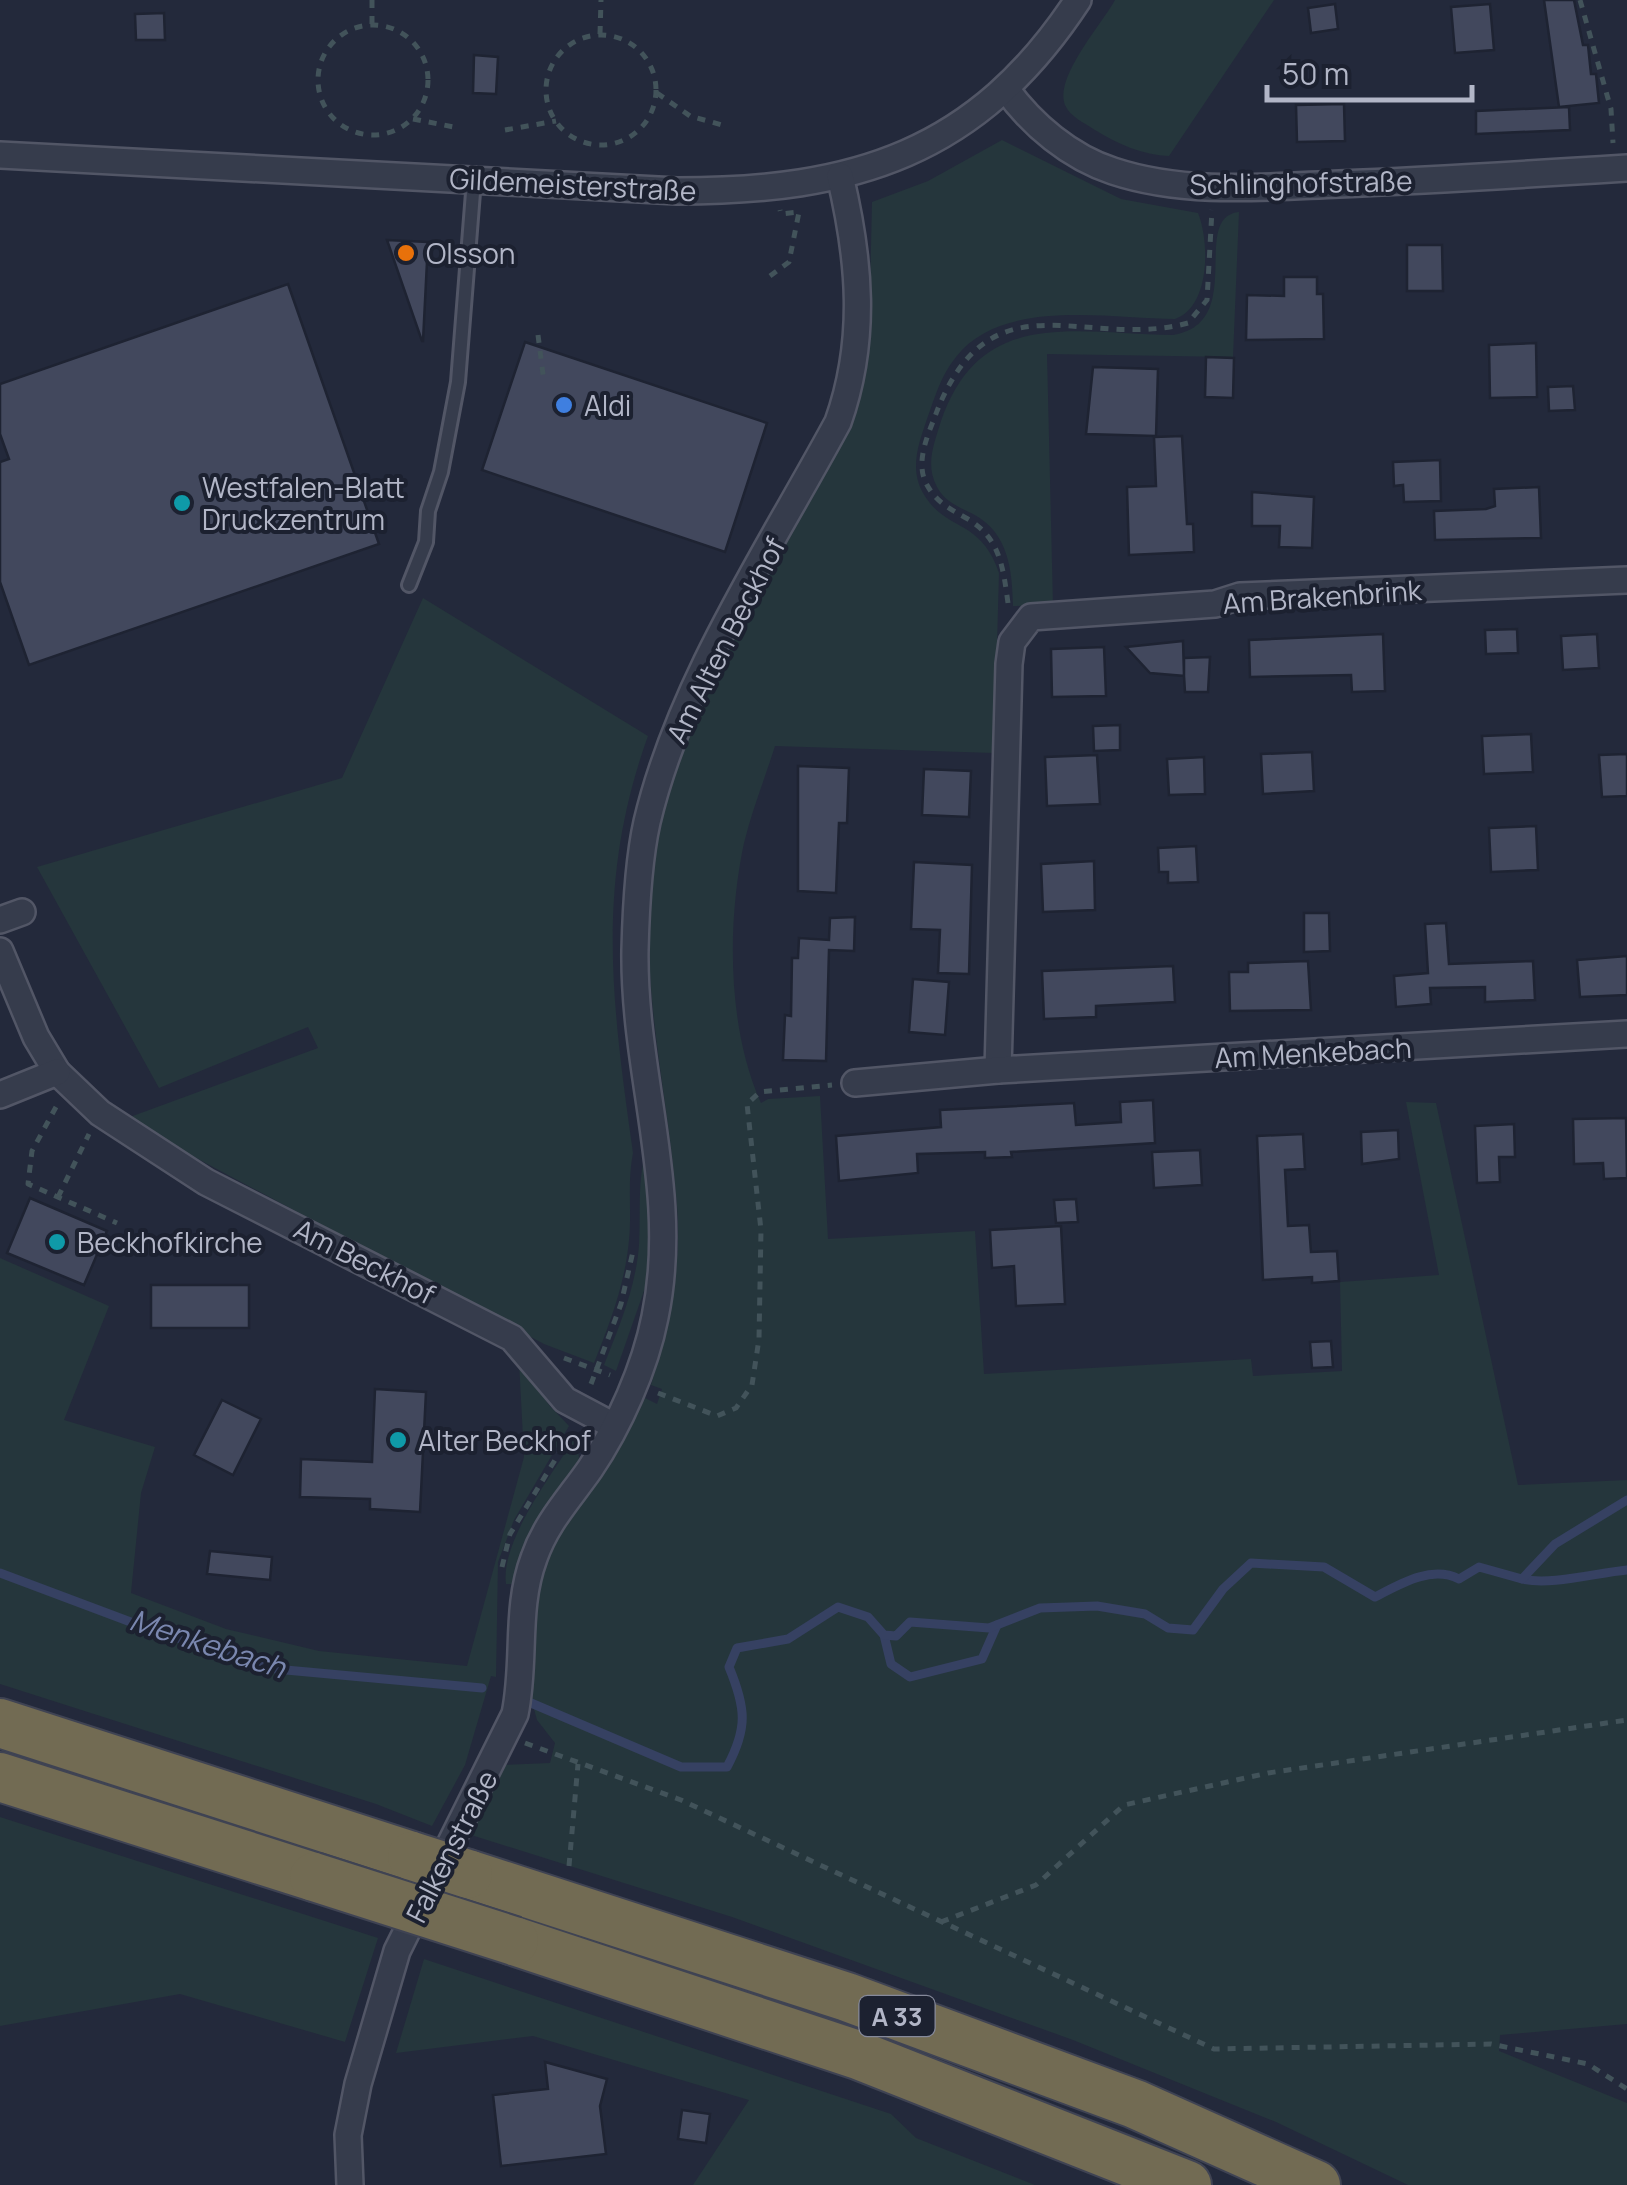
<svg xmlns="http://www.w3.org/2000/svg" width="1627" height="2185" font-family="Manrope,sans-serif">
	<rect width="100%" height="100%" fill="#23293b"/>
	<g fill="#25363c">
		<path d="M1115 0H1274L1169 156C1143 155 1117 144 1095 130 1085 123 1070 117 1065 105 1054 78 1101 25 1115 0Z"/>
		<path d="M1002 140 1121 199 1198 213C1210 243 1210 307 1175 319 1110 319 1002 297 956 357 941 375 935 397 927 419 919 443 909 468 923 493 945 532 981 518 999 573L994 753 775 746C765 778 752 810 744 843 727 923 727 1027 761 1103L768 1099 820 1096 828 1239 975 1231 984 1374 1251 1359 1253 1376 1342 1371 1340 1282 1439 1275 1406 1102 1436 1103 1518 1485 1627 1480V2024L1500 2035 1499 2051 1627 2103V2185H1408L1276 2122 1073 2040 732 1917 468 1834 504 1765 550 1763 555 1743 537 1720 529 1691 536 1590 554 1540 612 1460 645 1398 657 1404 662 1389 651 1385C669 1327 682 1268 677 1206 669 1100 642 998 650 890 663 721 773 574 848 427L863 382 869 335 872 202 928 181Z"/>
		<path d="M1239 212 1233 357 1047 354 1053 605 1013 606C1012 570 1009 533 973 514 959 507 945 502 937 487 925 465 934 444 941 421 981 306 1074 334 1173 335 1248 323 1189 217 1239 212Z"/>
		<path d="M423 598 648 736C595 883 612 1003 633 1153 627 1183 632 1210 629 1240 625 1284 610 1323 594 1363L544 1344 172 1145 130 1117 318 1048 308 1027 159 1088 37 867 342 778Z"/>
		<path d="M646 1151 652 1246 645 1288 616 1371 604 1365C619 1327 636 1287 639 1245 641 1212 637 1183 646 1151Z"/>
		<polygon points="0,1258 109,1306 64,1420 155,1447 141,1493 131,1593 226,1629 319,1651 467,1666 524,1457 519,1361 549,1405 569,1426 514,1520 498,1562 496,1677 491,1676 465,1765 432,1826 376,1804 0,1684"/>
		<path d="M577 1434 579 1460 534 1528 514 1584H506C500 1540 555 1471 577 1434Z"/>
		<polygon points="0,1817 378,1938 345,2042 180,1994 0,2026"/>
		<polygon points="424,1959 891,2114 916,2138 1035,2185 693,2185 749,2100 533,2036 396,2053"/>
	</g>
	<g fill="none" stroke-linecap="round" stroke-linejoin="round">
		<g stroke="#364162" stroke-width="9">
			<polyline points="0,1573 152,1630 275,1669 482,1688"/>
			<path d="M1522 1579C1549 1586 1596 1573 1627 1570"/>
			<polyline points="884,1635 891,1664 910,1677 982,1659 997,1625"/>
			<path d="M531 1703 681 1767H727C748 1728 746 1708 729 1667L737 1648 788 1639 838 1607 868 1617 884 1635 896 1636 910 1622 989 1628 1040 1608 1097 1606 1145 1614 1168 1628 1193 1630 1223 1589 1251 1563 1324 1567 1375 1597C1400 1584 1431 1565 1459 1579L1479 1567 1522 1579 1555 1544 1627 1500"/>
		</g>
	</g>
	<g fill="#42485d" stroke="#1e2332" stroke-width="2.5">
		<polygon points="1544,0 1574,0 1583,45 1588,45 1591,74 1596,74 1599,103 1559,107"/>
		<polygon points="1335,4 1338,29 1311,33 1308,8"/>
		<polygon points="1490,4 1494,50 1455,53 1451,7"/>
		<polygon points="164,13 165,40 136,40 135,14"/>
		<polygon points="474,55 498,57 496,94 473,93"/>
		<polygon points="1344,104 1345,141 1297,142 1296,105"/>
		<polygon points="1569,107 1570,130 1476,134 1476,111"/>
		<polygon points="387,240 428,242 423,341 422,341"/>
		<polygon points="1407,245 1442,245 1443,291 1407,291"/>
		<polygon points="1284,277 1317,277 1317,294 1323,294 1324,339 1246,340 1247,295 1284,296"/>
		<polygon points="288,284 379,544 29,665 0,582 0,462 9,459 0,434 0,384"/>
		<polygon points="525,342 767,423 725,552 482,470"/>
		<polygon points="1536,343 1537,397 1490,398 1489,345"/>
		<polygon points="1206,357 1234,358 1233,398 1205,397"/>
		<polygon points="1093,367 1158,369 1156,436 1086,434"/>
		<polygon points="1573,386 1575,410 1549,411 1548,387"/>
		<polygon points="1182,436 1187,524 1193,524 1194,552 1129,555 1127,487 1156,486 1154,437"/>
		<polygon points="1440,460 1441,501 1404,502 1403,485 1394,486 1393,462"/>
		<polygon points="1539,487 1541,538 1435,540 1434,511 1486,509 1495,506 1494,489"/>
		<polygon points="1252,492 1314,497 1312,548 1279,547 1280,526 1252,526"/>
		<polygon points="1517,629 1518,653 1486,654 1485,630"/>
		<polygon points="1383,634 1385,691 1352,692 1351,675 1250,677 1249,640"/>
		<polygon points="1597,634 1599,668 1563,670 1561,636"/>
		<polygon points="1183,641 1184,675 1184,658 1210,657 1208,692 1185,692 1184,676 1150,673 1126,647"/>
		<polygon points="1104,647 1106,696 1052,697 1051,649"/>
		<polygon points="1120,725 1120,750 1094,751 1093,726"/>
		<polygon points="1531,734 1533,772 1484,774 1482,736"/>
		<polygon points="1312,752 1314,791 1263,794 1261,754"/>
		<polygon points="1627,754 1627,796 1602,797 1599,755"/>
		<polygon points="1097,755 1100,804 1047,806 1045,757"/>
		<polygon points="1204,757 1205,794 1169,795 1167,759"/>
		<polygon points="798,766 849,768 847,823 839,823 836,893 798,891"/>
		<polygon points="924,769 971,771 969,817 922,815"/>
		<polygon points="1536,826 1538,870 1491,872 1489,828"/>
		<polygon points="1196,846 1198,882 1168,883 1168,872 1159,872 1158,848"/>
		<polygon points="1094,861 1095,910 1043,912 1041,864"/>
		<polygon points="914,862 972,865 969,974 938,973 940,930 911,929"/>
		<polygon points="1304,913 1329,913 1330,951 1304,952"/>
		<polygon points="855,917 854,951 829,950 826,1061 783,1060 785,1015 791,1016 792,958 798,958 799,938 829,940 830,918"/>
		<polygon points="1446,923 1449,964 1533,961 1535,1000 1485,1002 1485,987 1430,988 1431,1004 1396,1007 1394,976 1428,973 1425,924"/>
		<polygon points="1627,956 1627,995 1580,997 1577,960"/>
		<polygon points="1308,961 1311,1010 1230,1011 1229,972 1248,972 1248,963"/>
		<polygon points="1173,966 1175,1002 1096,1006 1096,1017 1044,1019 1042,971"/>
		<polygon points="913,979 949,982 945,1035 909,1032"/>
		<polygon points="1153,1100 1155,1143 1011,1152 1012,1157 985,1158 985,1152 917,1154 918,1173 839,1181 836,1136 941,1127 940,1110 1074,1103 1076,1125 1121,1122 1120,1102"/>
		<polygon points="1626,1118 1627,1178 1604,1179 1603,1163 1574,1164 1573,1119"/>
		<polygon points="1514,1124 1515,1157 1499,1157 1500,1182 1477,1183 1475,1126"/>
		<polygon points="1398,1130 1399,1159 1362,1164 1361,1132"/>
		<polygon points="1303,1134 1305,1169 1285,1170 1288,1226 1309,1225 1311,1252 1337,1251 1339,1281 1312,1283 1312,1277 1263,1280 1257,1136"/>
		<polygon points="1200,1150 1202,1185 1154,1188 1152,1152"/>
		<polygon points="30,1198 107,1231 84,1285 7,1253"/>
		<polygon points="1076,1199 1078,1222 1056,1223 1054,1200"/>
		<polygon points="1061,1226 1065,1304 1016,1306 1014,1266 992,1268 990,1230"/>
		<rect x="151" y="1285" width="98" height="43"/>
		<polygon points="1331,1341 1333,1367 1312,1368 1310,1342"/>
		<polygon points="375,1389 426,1392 420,1512 370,1509 370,1499 300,1497 301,1459 372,1462"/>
		<polygon points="222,1400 261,1419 233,1475 194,1455"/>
		<polygon points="210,1551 272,1557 270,1580 207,1574"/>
		<polygon points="545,2062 607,2079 600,2106 606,2154 501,2166 493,2095 548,2089"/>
		<polygon points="682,2110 710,2114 706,2143 678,2139"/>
	</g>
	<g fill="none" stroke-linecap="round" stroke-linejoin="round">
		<g stroke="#525666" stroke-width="18">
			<polyline id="service" points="409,585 426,542 428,511 441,472 458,382 474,180"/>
		</g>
		<g stroke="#525666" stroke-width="30">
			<g id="minor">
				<path d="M1006 89C1032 125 1070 157 1113 171 1185 195 1265 187 1339 184 1435 180 1531 174 1627 168"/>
				<path d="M0 155 677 191C854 191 977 154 1078 0"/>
				<polyline points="0,920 22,912"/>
				<polyline points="0,951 36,1037 57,1072 100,1113 206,1182 512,1338 565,1400 614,1426"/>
				<polyline points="998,1070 1009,664 1012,642 1031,617 1215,604 1240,596 1627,580"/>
				<polyline points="855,1083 998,1070 1627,1034"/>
				<polyline points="0,1095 57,1072"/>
				<path d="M350 2185 348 2135 358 2084 397 1951 515 1714C526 1661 515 1609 534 1558 546 1523 569 1499 590 1469 619 1426 645 1368 655 1317 681 1192 633 1074 635 950 636 909 638 862 647 822 680 682 770 548 838 422 867 340 860 260 840 176"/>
			</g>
		</g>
		<g stroke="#3f4353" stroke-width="52">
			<g id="motorway">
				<polyline points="0,1723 412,1856"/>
				<polyline points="0,1777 314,1877"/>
				<polyline points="468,1874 847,1997 1135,2104 1316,2185"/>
				<polyline points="514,1941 858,2055 1187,2185"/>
			</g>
		</g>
		<g stroke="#42535a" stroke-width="5" stroke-dasharray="8 8" stroke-linecap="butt">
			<polyline points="372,0 372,24"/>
			<polyline points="1580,0 1611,109 1613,143"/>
			<circle cx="373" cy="80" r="55"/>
			<polyline points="600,34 601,0"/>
			<circle cx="601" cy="90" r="55"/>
			<polyline points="657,93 690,116 722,125"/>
			<polyline points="413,119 459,128"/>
			<polyline points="505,130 556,121"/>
			<polyline points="770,276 789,262 799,212 781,214 780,210"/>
			<polyline points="538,335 544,382"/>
			<path d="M1008 603C1003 567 1000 537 966 518 949 508 937 503 927 485 914 462 929 433 937 411 992 272 1086 351 1188 323L1207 300 1212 210"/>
			<polyline points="56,1107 32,1151 28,1184 117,1223"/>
			<polyline points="58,1197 89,1134"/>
			<polyline points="564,1358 610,1375"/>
			<polyline points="591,1384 621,1304 634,1247"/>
			<polyline points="658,1393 717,1416 736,1408 752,1385 759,1339 761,1230 747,1104 760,1092 832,1085"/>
			<polyline points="502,1567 510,1534 572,1432"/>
			<polyline points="525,1743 681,1800 1214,2049 1491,2044 1588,2064 1627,2089"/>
			<polyline points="569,1866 578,1764"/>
			<polyline points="941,1922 1036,1885 1124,1805 1268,1773 1627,1720"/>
		</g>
		<use href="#service" stroke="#363c4c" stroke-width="12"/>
		<use href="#minor" stroke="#363c4c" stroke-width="25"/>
		<use href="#motorway" stroke="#726b53" stroke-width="48"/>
		<g stroke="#3f4353" stroke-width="52" stroke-linecap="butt">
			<g id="motorway-bridge">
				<polyline points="412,1856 468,1874"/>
				<polyline points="314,1877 514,1941"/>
			</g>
		</g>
		<use href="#motorway-bridge" stroke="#726b53" stroke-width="48"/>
	</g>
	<circle fill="#e8710a" stroke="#1c2130" stroke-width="4" cx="406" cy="253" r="10"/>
	<circle fill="#3f7fe0" stroke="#1c2130" stroke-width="4" cx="564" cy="405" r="10"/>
	<g fill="#0f9aa8" stroke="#1c2130" stroke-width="4">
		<circle cx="182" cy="503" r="10"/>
		<circle cx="57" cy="1242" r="10"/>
		<circle cx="398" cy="1440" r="10"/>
	</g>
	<g text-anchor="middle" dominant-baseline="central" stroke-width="8" stroke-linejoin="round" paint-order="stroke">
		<rect fill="#1c2130" stroke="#85899a" stroke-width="2.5" x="859.5" y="1996" width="75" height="40" rx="8"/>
		<g font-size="25" font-weight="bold" fill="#b2b6c7">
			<text x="897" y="2016">A 33</text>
		</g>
		<g font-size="28" fill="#b2b6c7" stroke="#1c2130">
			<text transform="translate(1301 182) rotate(-1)">Schlinghofstraße</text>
			<text transform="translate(573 184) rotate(3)">Gildemeisterstraße</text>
			<text transform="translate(1322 596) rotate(-4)">Am Brakenbrink</text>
			<text transform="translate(725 640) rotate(-63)">Am Alten Beckhof</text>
			<text transform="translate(1313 1052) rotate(-3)">Am Menkebach</text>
			<text transform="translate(365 1261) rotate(27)">Am Beckhof</text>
			<text transform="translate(451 1846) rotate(-63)">Falkenstraße</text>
		</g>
		<g font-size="28" fill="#b2b6c7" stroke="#1c2130" text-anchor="start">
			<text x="426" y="253">Olsson</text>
			<text x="584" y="405">Aldi</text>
			<text x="202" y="487">Westfalen-Blatt<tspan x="202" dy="32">Druckzentrum</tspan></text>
			<text x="77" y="1242">Beckhofkirche</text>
			<text x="418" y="1440">Alter Beckhof</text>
		</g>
		<g font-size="30" font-style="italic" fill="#7a87af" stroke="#1c2130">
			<text transform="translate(208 1643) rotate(18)">Menkebach</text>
		</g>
	</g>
	<path d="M1267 85v15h205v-15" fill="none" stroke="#b2b6c7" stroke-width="5"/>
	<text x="1282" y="85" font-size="30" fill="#b2b6c7" stroke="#1c2130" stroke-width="8" paint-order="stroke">50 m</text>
</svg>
